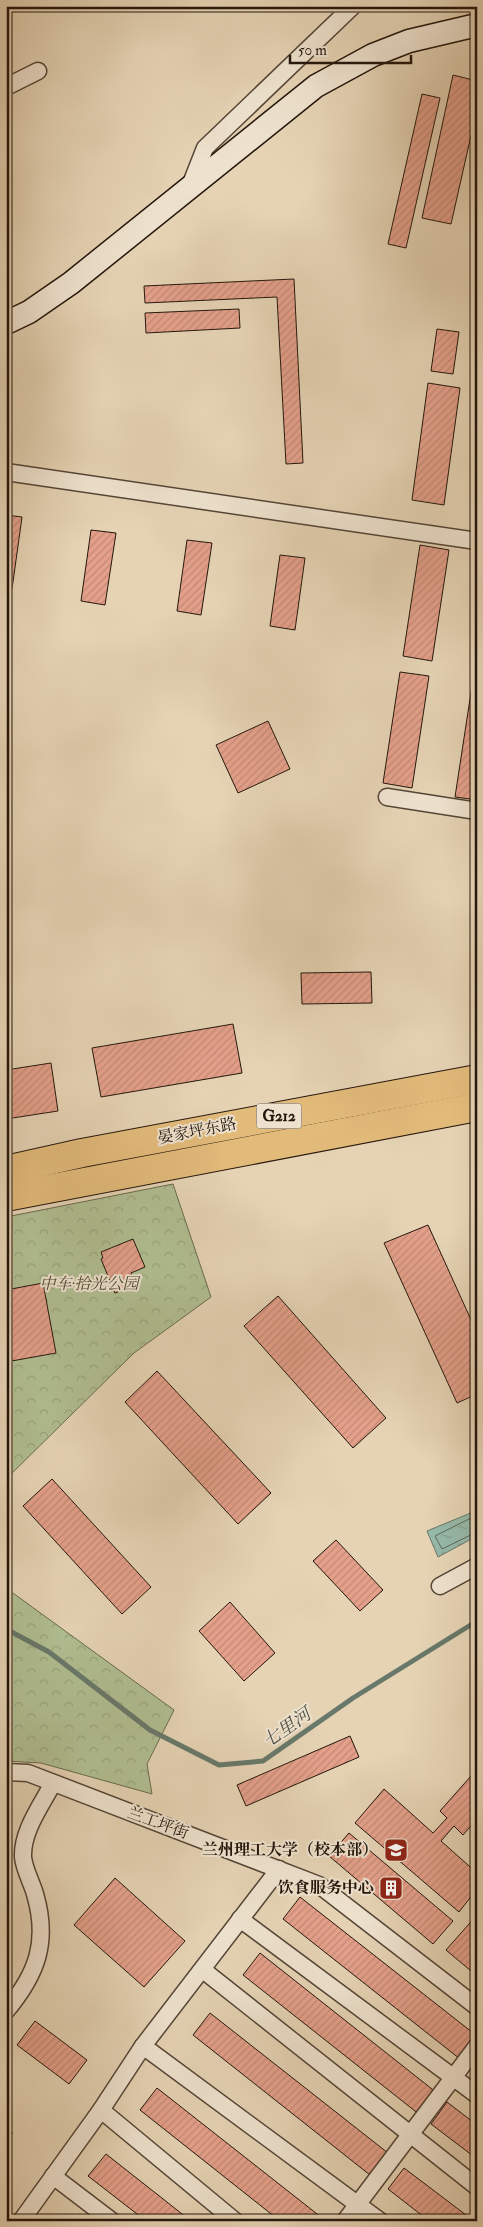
<svg xmlns="http://www.w3.org/2000/svg" width="483" height="2227" font-family="'IM FELL Double Pica','Noto Serif SC',serif">
	<defs>
		<pattern id="park-crowns" width="20" height="18" patternUnits="userSpaceOnUse" patternTransform="scale(1.25)"><rect width="20" height="18" fill="#b0be91"/><path d="M2 6a3 3 0 1 1 6 0M12 15a3 3 0 1 1 6 0" fill="none" stroke="#97a37c"/></pattern>
		<pattern id="water-ripples" width="26" height="14" patternUnits="userSpaceOnUse" patternTransform="scale(1.25)"><rect width="26" height="14" fill="#96b9a9"/><path d="M2 4q2-2 4 0t4 0M15 11q2-2 4 0t4 0" fill="none" stroke="#819e90"/></pattern>
		<pattern id="building-hatch" width="6" height="6" patternUnits="userSpaceOnUse" patternTransform="scale(1.25)"><rect width="6" height="6" fill="#e4a08a"/><path d="M-1 1l2-2M0 6l6-6M5 7l2-2" fill="none" stroke="#c38976"/></pattern>
	</defs>
	<rect width="100%" height="100%" fill="#e5d3b4"/>
	<filter id="stains"><feTurbulence type="fractalNoise" baseFrequency=".004" numOctaves="4"/><feColorMatrix values="0 0 0 0 .2 0 0 0 0 .09 0 0 0 0 .02 0 0 0 .5 -.17"/></filter>
	<radialGradient id="worn" r=".72"><stop offset=".6" stop-color="#630" stop-opacity="0"/><stop offset="1" stop-color="#630" stop-opacity=".3"/></radialGradient>
	<g fill="url(#park-crowns)" stroke="#6a6a4e">
		<polygon points="173,1184 211,1297 134,1353 6,1479 6,1217"/>
		<polygon points="6,1588 174,1710 147,1764 152,1794 41,1763 6,1761"/>
	</g>
	<polygon fill="url(#water-ripples)" stroke="#68786a" points="473,1512 477,1520 477,1536 438,1557 427,1531"/>
	<g fill="none" stroke-linecap="round" stroke-linejoin="round">
		<polyline stroke="#5d685a" stroke-width="1" points="477,1520 469,1519 435,1536 442,1549 477,1532"/>
		<polyline stroke="#68786a" stroke-width="5" points="6,1629 49,1652 150,1730 219,1765 263,1761 353,1698 477,1621"/>
	</g>
	<g fill="url(#building-hatch)" stroke="#24160c">
		<polygon points="453,75 477,81 477,109 451,224 422,218"/>
		<polygon points="422,94 440,98 406,248 388,244"/>
		<polygon points="294,279 303,463 286,464 277,297 145,303 144,286"/>
		<polygon points="239,309 240,328 146,333 145,313"/>
		<polygon points="437,329 459,332 453,374 431,371"/>
		<polygon points="428,383 460,388 444,505 412,500"/>
		<polygon points="6,515 22,517 12,589 6,588"/>
		<polygon points="91,530 116,533 105,605 81,601"/>
		<polygon points="187,540 212,543 201,615 177,611"/>
		<polygon points="420,545 449,550 432,661 403,656"/>
		<polygon points="280,555 305,558 295,630 270,626"/>
		<polygon points="477,644 477,668 473,667"/>
		<polygon points="400,672 429,676 412,788 383,783"/>
		<polygon points="472,686 477,686 477,800 455,797"/>
		<polygon points="268,721 290,769 238,793 216,745"/>
		<polygon points="371,972 372,1003 302,1004 301,973"/>
		<polygon points="233,1024 242,1073 101,1097 92,1048"/>
		<polygon points="51,1063 58,1111 6,1119 6,1070"/>
		<polygon points="428,1225 477,1333 477,1394 457,1403 384,1243"/>
		<polygon points="133,1239 145,1267 131,1273 136,1285 115,1293 101,1259 103,1258 101,1252"/>
		<polygon points="43,1283 56,1353 6,1362 6,1290"/>
		<polygon points="278,1296 386,1418 353,1448 244,1326"/>
		<polygon points="157,1371 271,1493 238,1524 125,1402"/>
		<polygon points="52,1479 151,1587 122,1614 23,1506"/>
		<polygon points="336,1540 383,1590 360,1611 313,1561"/>
		<polygon points="230,1602 275,1653 244,1681 199,1631"/>
		<polygon points="350,1736 359,1757 246,1806 237,1785"/>
		<polygon points="471,1776 477,1781 477,1819 463,1835 454,1826 441,1841 477,1873 477,1889 459,1912 355,1823 384,1789 433,1833 447,1818 440,1811"/>
		<polygon points="349,1833 453,1921 433,1944 329,1856"/>
		<polygon points="115,1878 185,1941 144,1987 74,1925"/>
		<polygon points="300,1897 477,2036 460,2059 283,1919"/>
		<polygon points="477,1915 477,1976 446,1950"/>
		<polygon points="260,1953 437,2093 420,2115 243,1975"/>
		<polygon points="210,2013 388,2153 370,2175 193,2035"/>
		<polygon points="35,2021 87,2060 69,2084 17,2045"/>
		<polygon points="477,2060 477,2072 471,2068"/>
		<polygon points="157,2088 326,2221 280,2221 140,2110"/>
		<polygon points="447,2102 477,2125 477,2159 431,2124"/>
		<polygon points="6,2128 13,2133 6,2141"/>
		<polygon points="106,2154 191,2221 146,2221 88,2176"/>
		<polygon points="404,2168 474,2221 429,2221 388,2189"/>
	</g>
	<g fill="none" stroke-linecap="round" stroke-linejoin="round">
		<g stroke="#544536" stroke-width="19">
			<g id="street">
				<polyline points="6,87 38,71"/>
				<polyline points="190,186 205,148 353,6"/>
				<polyline points="6,472 477,541"/>
				<polyline points="387,797 477,811"/>
				<polyline points="440,1586 477,1566"/>
				<polyline points="6,1772 28,1773 319,1885 477,2007"/>
				<polyline points="240,1919 477,2095"/>
				<polyline points="203,1970 477,2187"/>
				<path d="M6 2011C37 1974 49 1942 35 1894 32 1883 24 1869 23 1857 22 1831 41 1806 53 1783"/>
				<polyline points="143,2046 380,2221"/>
				<polyline points="101,2110 235,2221"/>
				<polyline points="53,2176 112,2221"/>
				<polyline points="21,2221 101,2110 143,2046 279,1869"/>
				<polyline points="345,2221 477,2046"/>
			</g>
		</g>
		<g stroke="#24160c" stroke-width="25">
			<polyline id="secondary" points="6,323 29,312 71,283 316,86 373,55 409,41 477,25"/>
		</g>
		<g stroke="#24160c" stroke-width="30">
			<g id="highway">
				<polyline points="6,1170 82,1153 477,1079"/>
				<polyline points="6,1197 477,1107"/>
			</g>
		</g>
		<use href="#street" stroke="#eee2ce" stroke-width="16"/>
		<use href="#secondary" stroke="#eee2ce" stroke-width="22"/>
		<use href="#highway" stroke="#e2ba7a" stroke-width="28"/>
	</g>
	<defs>
		<g id="university-square" transform="scale(1.25)"><rect x="-9" y="-9" width="18" height="18" rx="4" fill="#8f2418" stroke="#eee2ce"/><path d="M0-5L7-2L0 1L-7-2ZM-4 1L0 2.5L4 1V4Q0 6-4 4Z" fill="#fff"/></g>
		<g id="building-square" transform="scale(1.25)"><rect x="-9" y="-9" width="18" height="18" rx="4" fill="#8f2418" stroke="#eee2ce"/><path d="M-4-6H4V6H1V3H-1V6H-4ZM-2.5-4.3h1.7v1.8h-1.7ZM.8-4.3h1.7v1.8H.8ZM-2.5-1h1.7V.8h-1.7ZM.8-1h1.7V.8H.8Z" fill="#fff"/></g>
	</defs>
	<g fill-rule="evenodd">
		<use href="#university-square" x="396" y="1850"/>
		<use href="#building-square" x="391" y="1888"/>
	</g>
	<g text-anchor="middle" dominant-baseline="central" stroke-width="4" stroke-linejoin="round" paint-order="stroke">
		<rect fill="#eee2ce" stroke="#615346" stroke-width="1" x="256.5" y="1103.5" width="45" height="25" rx="4"/>
		<g font-size="15" font-weight="bold" fill="#24160c">
			<text x="279" y="1116">G212</text>
		</g>
		<g font-size="16" fill="#24160c" stroke="#eee2ce">
			<text transform="translate(197 1131) rotate(-11)">晏家坪东路</text>
			<text transform="translate(158 1823) rotate(20)">兰工坪街</text>
		</g>
		<g font-size="16" font-style="italic" fill="#4e4834" stroke="#eee2ce">
			<text x="89" y="1284">中车·拾光公园</text>
		</g>
		<g font-size="16" font-weight="bold" fill="#24160c" stroke="#eee2ce" text-anchor="end">
			<text x="378" y="1850">兰州理工大学（校本部）</text>
			<text x="374" y="1888">饮食服务中心</text>
		</g>
		<g font-size="18" font-style="italic" fill="#4c4f43" stroke="#eee2ce">
			<text transform="translate(287 1728) rotate(-35)">七里河</text>
		</g>
	</g>
	<rect width="483" height="2227" fill="none" stroke="#e5d3b4" stroke-width="25"/>
	<rect x="8" y="8" width="468" height="2212" fill="none" stroke="#24160c" stroke-width="2.5"/>
	<rect x="12" y="12" width="458" height="2202" fill="none" stroke="#24160c"/>
	<path d="M290 55v8h121v-8" fill="none" stroke="#24160c" stroke-width="2.5"/>
	<text x="298" y="55" font-size="15" fill="#24160c" stroke="#eee2ce" stroke-width="4" paint-order="stroke">50 m</text>
	<rect width="100%" height="100%" filter="url(#stains)"/>
	<rect width="100%" height="100%" fill="url(#worn)"/>
</svg>
